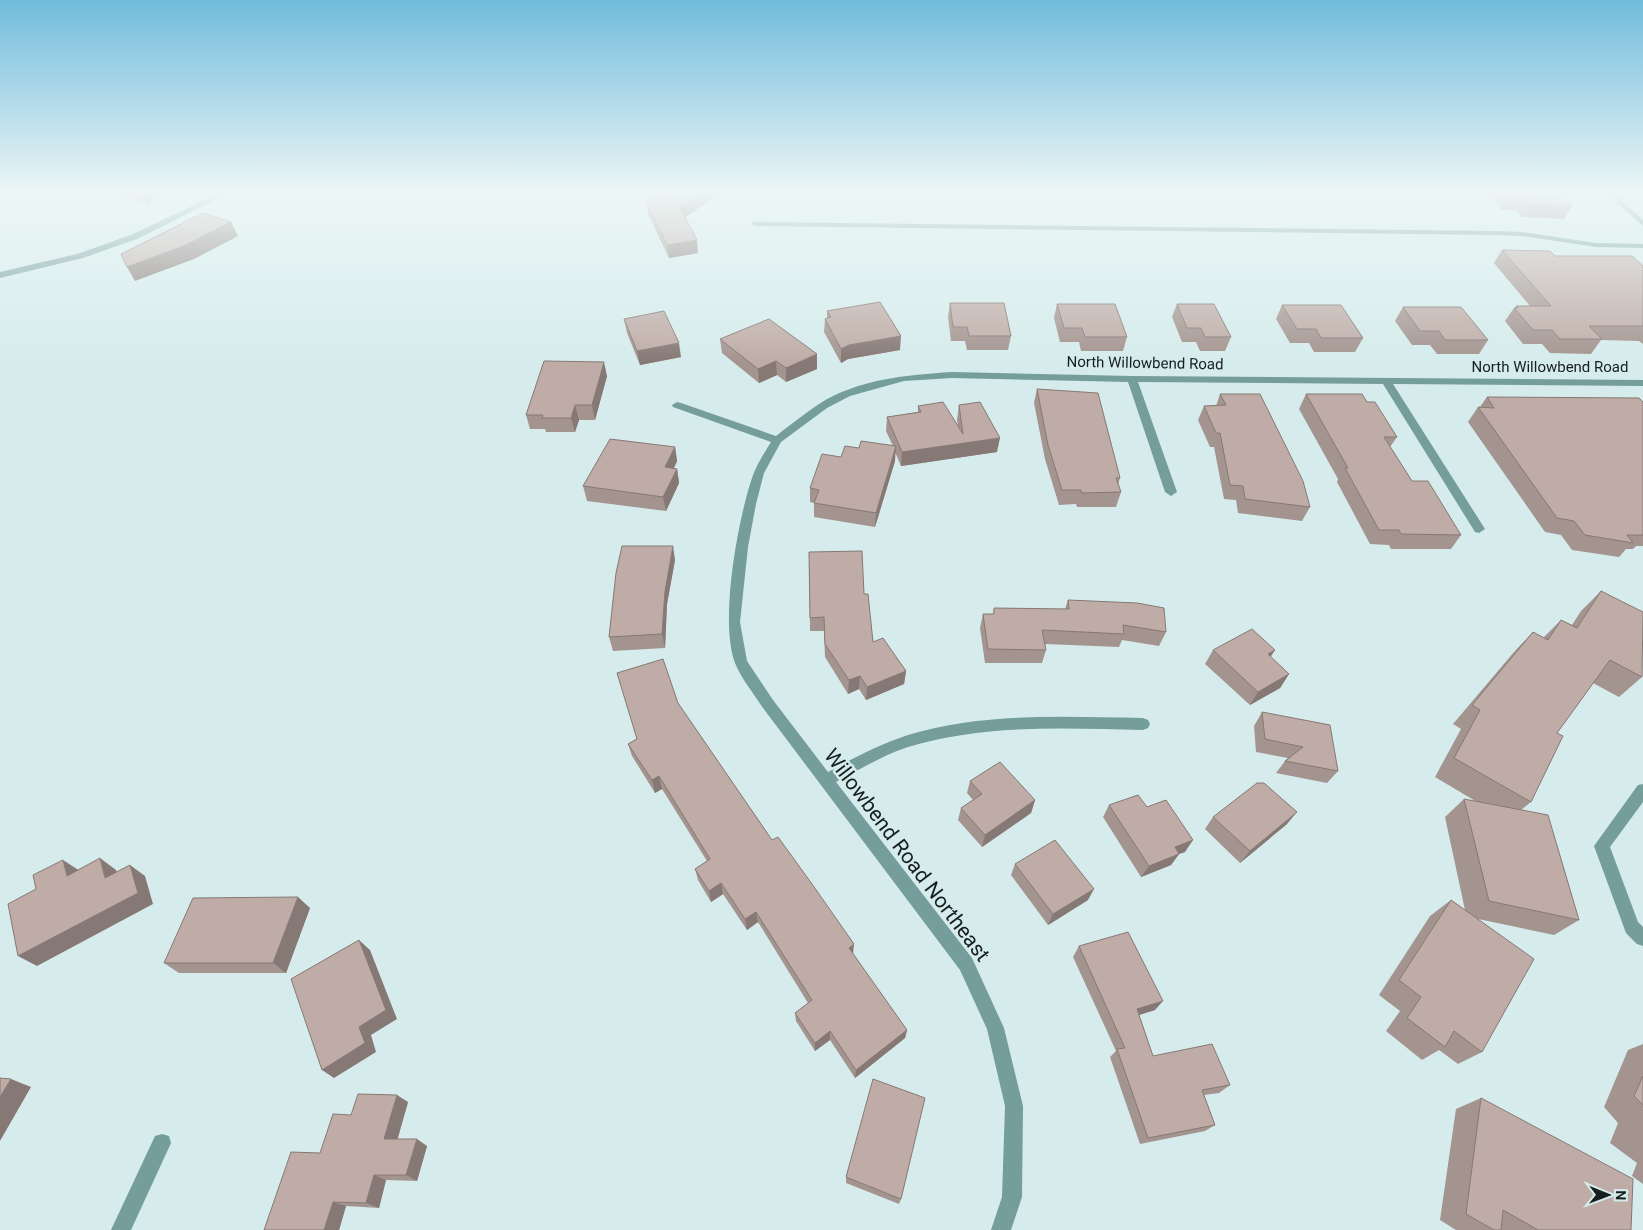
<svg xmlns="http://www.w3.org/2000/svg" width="1643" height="1230" font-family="Roboto,sans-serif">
	<rect width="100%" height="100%" fill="#d6ecec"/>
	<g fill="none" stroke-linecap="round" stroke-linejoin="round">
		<g fill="#749d9c" fill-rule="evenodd">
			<polygon points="224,191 233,191 137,239 83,258 0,278 0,272 77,254 131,235"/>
			<polygon points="1603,191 1611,191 1643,220 1643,226"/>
			<polygon points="752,222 1495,231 1523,232 1596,243 1643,244 1643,248 1596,247 1523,236 1495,235 755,226 751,224"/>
			<path d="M952 372 1132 376 1643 380V386L1393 384 1485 529 1479 533 1475 532 1383 384 1138 382 1177 492 1171 496 1165 492 1128 382 952 378 904 381 850 396 827 408 781 442 764 473 756 504 748 547 740 622 747 661 773 700 828 772C854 758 880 744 908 735 984 712 1064 717 1143 718L1148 720 1150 724 1148 728 1143 730C1064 728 984 724 908 747 883 755 859 770 836 782L972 958 1004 1028 1023 1106 1022 1197 1011 1230H991L1002 1197 1005 1106 987 1029 960 970 763 708C754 694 741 678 735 663 719 621 738 518 753 475 757 464 765 452 771 442L673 407 672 405 677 402 681 403 776 436C790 425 804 414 819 404 858 379 907 375 952 372Z"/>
			<polygon points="1643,784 1643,802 1610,847 1638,922 1643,927 1643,946 1637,944 1626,933 1594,846 1638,785"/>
			<polygon points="162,1134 169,1136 171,1143 131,1230 111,1230 155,1136"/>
		</g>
	</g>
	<g fill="#a4948f">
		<polygon points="112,191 156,191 150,205"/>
		<polygon points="724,191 685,217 698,253 669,258 648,214 646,201"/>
		<polygon points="1484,191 1555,191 1572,206 1564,219 1522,217 1516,210 1502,210"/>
		<polygon points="1502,250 1643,266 1643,344 1639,341 1601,340 1591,354 1550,353 1542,344 1523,344 1505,321 1514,308 1515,308 1516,306 1530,306 1494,263"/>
		<polygon points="950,303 1011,336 1008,350 967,350 965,341 951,341 948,317"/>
		<polygon points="1057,304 1127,337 1123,351 1081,351 1079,342 1060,342 1054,318"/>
		<polygon points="1177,304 1231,337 1225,351 1200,351 1196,342 1182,342 1172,317"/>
		<polygon points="1282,305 1363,338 1355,352 1314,352 1309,343 1290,343 1276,319"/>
		<polygon points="1403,307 1488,340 1479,354 1437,354 1430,345 1412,345 1395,321"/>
		<polygon points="827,311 900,350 848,359 841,363 824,332 825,319 827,318"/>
		<polygon points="624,319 681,357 640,365 627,333"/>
		<polygon points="720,339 817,369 786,382 777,375 759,383 722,353"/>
		<polygon points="607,376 595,420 579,420 575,432 546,432 545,429 530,429 526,415"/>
		<polygon points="1037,389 1120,478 1118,485 1121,492 1116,507 1077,507 1076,504 1059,505 1045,459 1034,403"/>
		<polygon points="1220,394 1310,507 1302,521 1238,513 1236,500 1224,499 1214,447 1210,447 1198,420 1204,406 1216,406"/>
		<polygon points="1306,394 1367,402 1397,437 1390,447 1412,481 1461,535 1451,549 1391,549 1389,545 1370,544 1337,482 1338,479 1299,409"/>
		<polygon points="1487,397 1643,402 1643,546 1636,546 1633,549 1626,549 1619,557 1572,550 1561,535 1545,532 1468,422 1478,407 1480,407"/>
		<polygon points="959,405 997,452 901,466 895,452 895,461 875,527 814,517 814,503 810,502 810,488 841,457 859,448 893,446 886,431 887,417 918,412 918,406 958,426 957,420"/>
		<polygon points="675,447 677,461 674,468 677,469 679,483 666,511 587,501 583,486"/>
		<polygon points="809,552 864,594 873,642 906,671 904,684 866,700 859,689 848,694 825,657 824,631 810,631"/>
		<polygon points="675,560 667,604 665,648 613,651 609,637"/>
		<polygon points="1601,591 1642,677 1619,697 1593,683 1557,733 1531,802 1521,810 1579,920 1554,935 1478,919 1482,1052 1458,1064 1439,1050 1422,1060 1386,1031 1400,1011 1379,995 1430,916 1451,900 1465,910 1445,817 1464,799 1477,802 1435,777 1461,729 1453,724 1514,652 1533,632 1543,638 1561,620 1572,625 1581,611"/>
		<polygon points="1068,600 1166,632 1159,646 1122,640 1119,647 1045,644 1046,650 1042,663 985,663 980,628 983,614 993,614 994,608 1065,609"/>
		<polygon points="1213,650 1289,674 1280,688 1250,705 1205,664"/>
		<polygon points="678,703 772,840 907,1030 905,1038 855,1078 830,1040 815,1051 796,1021 795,1013 808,1003 758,922 747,930 723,894 711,902 698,880 695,869 707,861 662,789 655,793 632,756 628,744 636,739"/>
		<polygon points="1262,712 1338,771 1327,783 1276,773 1285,761 1288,758 1256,752 1254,726"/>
		<polygon points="970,781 1035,800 1031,813 982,847 958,820 961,808 973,800 967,793"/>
		<polygon points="1109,805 1147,807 1185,852 1179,854 1171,865 1141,877 1103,817"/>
		<polygon points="1213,817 1287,824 1240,863 1205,829"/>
		<polygon points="1015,864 1088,900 1048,925 1011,875"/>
		<polygon points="310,908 286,973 179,973 164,963"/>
		<polygon points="1079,946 1155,1010 1139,1015 1153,1056 1230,1085 1219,1093 1204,1095 1215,1125 1205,1131 1140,1144 1110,1057 1116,1051 1073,957"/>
		<polygon points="1643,1044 1643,1184 1632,1176 1637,1163 1610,1143 1618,1123 1604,1107 1628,1050"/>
		<polygon points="1481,1098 1631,1230 1456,1230 1440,1220 1456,1109"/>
		<polygon points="408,1102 397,1139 427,1146 417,1181 386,1180 379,1208 346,1206 339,1230 320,1153 351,1115"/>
		<polygon points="846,1177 901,1199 899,1204 846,1183"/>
	</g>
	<g fill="#867874">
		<polygon points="143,191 156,191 150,205 142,192"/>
		<polygon points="703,191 724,191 681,220 679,206"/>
		<polygon points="231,222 238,236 194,259 135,281 127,267"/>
		<polygon points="697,240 698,253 669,258 667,245"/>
		<polygon points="901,336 900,350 848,359 841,363 841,349 849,345"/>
		<polygon points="679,343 681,357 640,365 637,351"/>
		<polygon points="817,354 817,369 786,382 786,368"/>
		<polygon points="776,361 777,375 759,383 758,369"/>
		<polygon points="604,362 607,376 595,420 592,405"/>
		<polygon points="575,405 579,420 575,432 571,418"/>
		<polygon points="1000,438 997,452 901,466 902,452"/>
		<polygon points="896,446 895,461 875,527 876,513"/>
		<polygon points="675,447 677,461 668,481 665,467"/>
		<polygon points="677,469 679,483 666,511 663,497"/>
		<polygon points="673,546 675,560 667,604 665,648 662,634 665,591"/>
		<polygon points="1275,650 1266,664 1268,654"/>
		<polygon points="906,671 904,684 866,700 867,687"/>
		<polygon points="1289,674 1280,688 1250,705 1258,692"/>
		<polygon points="860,676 859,689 848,694 849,680"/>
		<polygon points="659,776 662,789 655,793 652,780"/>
		<polygon points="1035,800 1031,813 982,847 985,835"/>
		<polygon points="1297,812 1287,824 1240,863 1250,851"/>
		<polygon points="1193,840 1185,852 1179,854 1171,865 1141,877 1149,866 1175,847"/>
		<polygon points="100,858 116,870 121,889 105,878"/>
		<polygon points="63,860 80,871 67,876"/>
		<polygon points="130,865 145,876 153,904 37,966 18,956"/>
		<polygon points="721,883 723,894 711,902 709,891"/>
		<polygon points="1094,889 1088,900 1048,925 1053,914"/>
		<polygon points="298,897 310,908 286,973 273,963"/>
		<polygon points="756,912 758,922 747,930 745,919"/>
		<polygon points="359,940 370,950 397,1019 371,1035 376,1052 334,1078 322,1070 359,1027"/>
		<polygon points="854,944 853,955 849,948"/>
		<polygon points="1163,1001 1155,1010 1129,1018 1137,1009"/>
		<polygon points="907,1030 905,1038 855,1078 856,1070"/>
		<polygon points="830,1031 830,1040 815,1051 815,1043"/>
		<polygon points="11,1079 31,1087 0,1141 0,1097"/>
		<polygon points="397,1095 408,1102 396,1145 384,1139"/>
		<polygon points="417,1139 427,1146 417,1181 406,1175"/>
		<polygon points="374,1175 386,1180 379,1208 366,1203"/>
		<polygon points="333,1202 346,1206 339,1230 324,1230"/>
	</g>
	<g fill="#bfaca6" stroke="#867874">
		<polygon points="661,191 703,191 679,206 697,240 667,245 646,201"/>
		<polygon points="1503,191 1555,191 1572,206 1529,204 1523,198 1509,198"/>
		<polygon points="203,213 231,222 186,245 127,267 121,254"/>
		<polygon points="1502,250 1550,251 1555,256 1632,256 1643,266 1643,326 1589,326 1602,339 1560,339 1552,330 1533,330 1514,308 1518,308 1516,306 1551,306"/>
		<polygon points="880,302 901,336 849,345 841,349 825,319 831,317 827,311"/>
		<polygon points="950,303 1004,303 1011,336 969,336 967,327 953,327"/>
		<polygon points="1057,304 1115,304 1127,337 1085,337 1082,328 1064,328"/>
		<polygon points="1177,304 1214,304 1231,337 1205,337 1201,328 1187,328"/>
		<polygon points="1282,305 1341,305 1363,338 1321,338 1316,329 1297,329"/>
		<polygon points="1403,307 1461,307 1488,340 1445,340 1439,331 1420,331"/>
		<polygon points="664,311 679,343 637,351 624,319"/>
		<polygon points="769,319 817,354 786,368 776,361 758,369 720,339"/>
		<polygon points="544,361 604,362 592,405 575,405 571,418 542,418 543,415 526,415"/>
		<polygon points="1037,389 1098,393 1120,478 1116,478 1121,492 1082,493 1081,490 1062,490 1048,445"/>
		<polygon points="1220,394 1260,394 1303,481 1310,507 1245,499 1243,486 1230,485 1220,433 1216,433 1204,406 1226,405"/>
		<polygon points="1306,394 1362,394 1367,402 1375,402 1397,437 1384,437 1412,481 1428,481 1461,535 1401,534 1399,530 1379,530 1345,468 1348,468"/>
		<polygon points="1487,397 1639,398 1643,402 1643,535 1627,535 1633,543 1585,535 1574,521 1557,518 1478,407 1494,408"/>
		<polygon points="943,402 963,434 959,405 980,402 1000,438 902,452 887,417 921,412 918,406"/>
		<polygon points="610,439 675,447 665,467 677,469 663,497 583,486"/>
		<polygon points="861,441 896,446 876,513 814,503 819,490 810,488 822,454 841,457 845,446 859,448"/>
		<polygon points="622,546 673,546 665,591 662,634 609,637 616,573"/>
		<polygon points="862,551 864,594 868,594 873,642 883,638 906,671 867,687 860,676 849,680 825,644 824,617 810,618 809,552"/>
		<polygon points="1601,591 1643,612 1642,677 1610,660 1557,733 1563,736 1531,802 1454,758 1480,710 1472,705 1533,632 1548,640 1561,620 1577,628"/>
		<polygon points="1068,600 1137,603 1164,608 1166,632 1123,625 1124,634 1042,630 1046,650 988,649 983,614 994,614 994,608 1069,609"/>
		<polygon points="1252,629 1275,650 1268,654 1289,674 1258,692 1213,650"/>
		<polygon points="663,659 678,703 772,840 778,837 812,884 854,944 849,948 907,1030 856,1070 830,1031 815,1043 795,1013 812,1000 756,912 745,919 721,883 709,891 695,869 710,859 659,776 652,780 628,744 637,739 617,673"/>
		<polygon points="1262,712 1330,725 1338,771 1285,761 1303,747 1265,739"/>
		<polygon points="1000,762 1035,800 985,835 961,808 982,794 970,781"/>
		<polygon points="1257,783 1264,783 1297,812 1250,851 1213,817"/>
		<polygon points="1138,795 1147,807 1166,800 1193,840 1175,847 1179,854 1149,866 1109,805"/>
		<polygon points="1464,799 1548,815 1579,920 1489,901"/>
		<polygon points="1055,840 1094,889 1053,914 1015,864"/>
		<polygon points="100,858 105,878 130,865 138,893 18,956 8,904 36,889 33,875 63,860 67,876"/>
		<polygon points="298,897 273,963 164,963 193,898"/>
		<polygon points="1451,900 1534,959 1482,1052 1454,1031 1445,1047 1407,1018 1421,997 1399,980"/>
		<polygon points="1128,932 1163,1001 1137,1009 1153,1056 1212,1044 1230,1085 1202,1090 1215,1125 1148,1138 1117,1049 1125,1048 1079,946"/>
		<polygon points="359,940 386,1010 359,1027 365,1043 322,1070 291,979"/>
		<polygon points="1643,1076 1643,1105 1634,1096"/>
		<polygon points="0,1078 11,1079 0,1097"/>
		<polygon points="873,1079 925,1098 901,1199 846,1177"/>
		<polygon points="358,1094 397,1095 384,1139 417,1139 406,1175 374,1175 366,1203 333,1202 324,1230 264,1230 291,1152 320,1153 333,1114 351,1115"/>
		<polygon points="1481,1098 1633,1179 1631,1230 1538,1230 1503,1210 1501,1230 1494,1230 1466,1214"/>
	</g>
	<linearGradient id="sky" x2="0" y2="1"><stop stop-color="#71bcdc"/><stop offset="0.53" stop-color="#edf6f6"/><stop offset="1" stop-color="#edf6f6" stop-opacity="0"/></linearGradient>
	<rect width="1643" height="363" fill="url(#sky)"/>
	<g text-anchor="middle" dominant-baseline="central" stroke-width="5" stroke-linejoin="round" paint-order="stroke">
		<g font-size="15" fill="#161e1e" stroke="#d6ecec">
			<text transform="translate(1145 363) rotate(1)">North Willowbend Road</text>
			<text x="1550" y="367">North Willowbend Road</text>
		</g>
		<g font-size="21" fill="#161e1e" stroke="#d6ecec">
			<text transform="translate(907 855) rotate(53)">Willowbend Road Northeast</text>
		</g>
	</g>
	<g transform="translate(1608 1195) rotate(91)" stroke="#d6ecec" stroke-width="4" paint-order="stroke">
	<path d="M0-4L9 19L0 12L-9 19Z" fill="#161e1e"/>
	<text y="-8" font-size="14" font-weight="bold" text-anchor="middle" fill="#161e1e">N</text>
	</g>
</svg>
